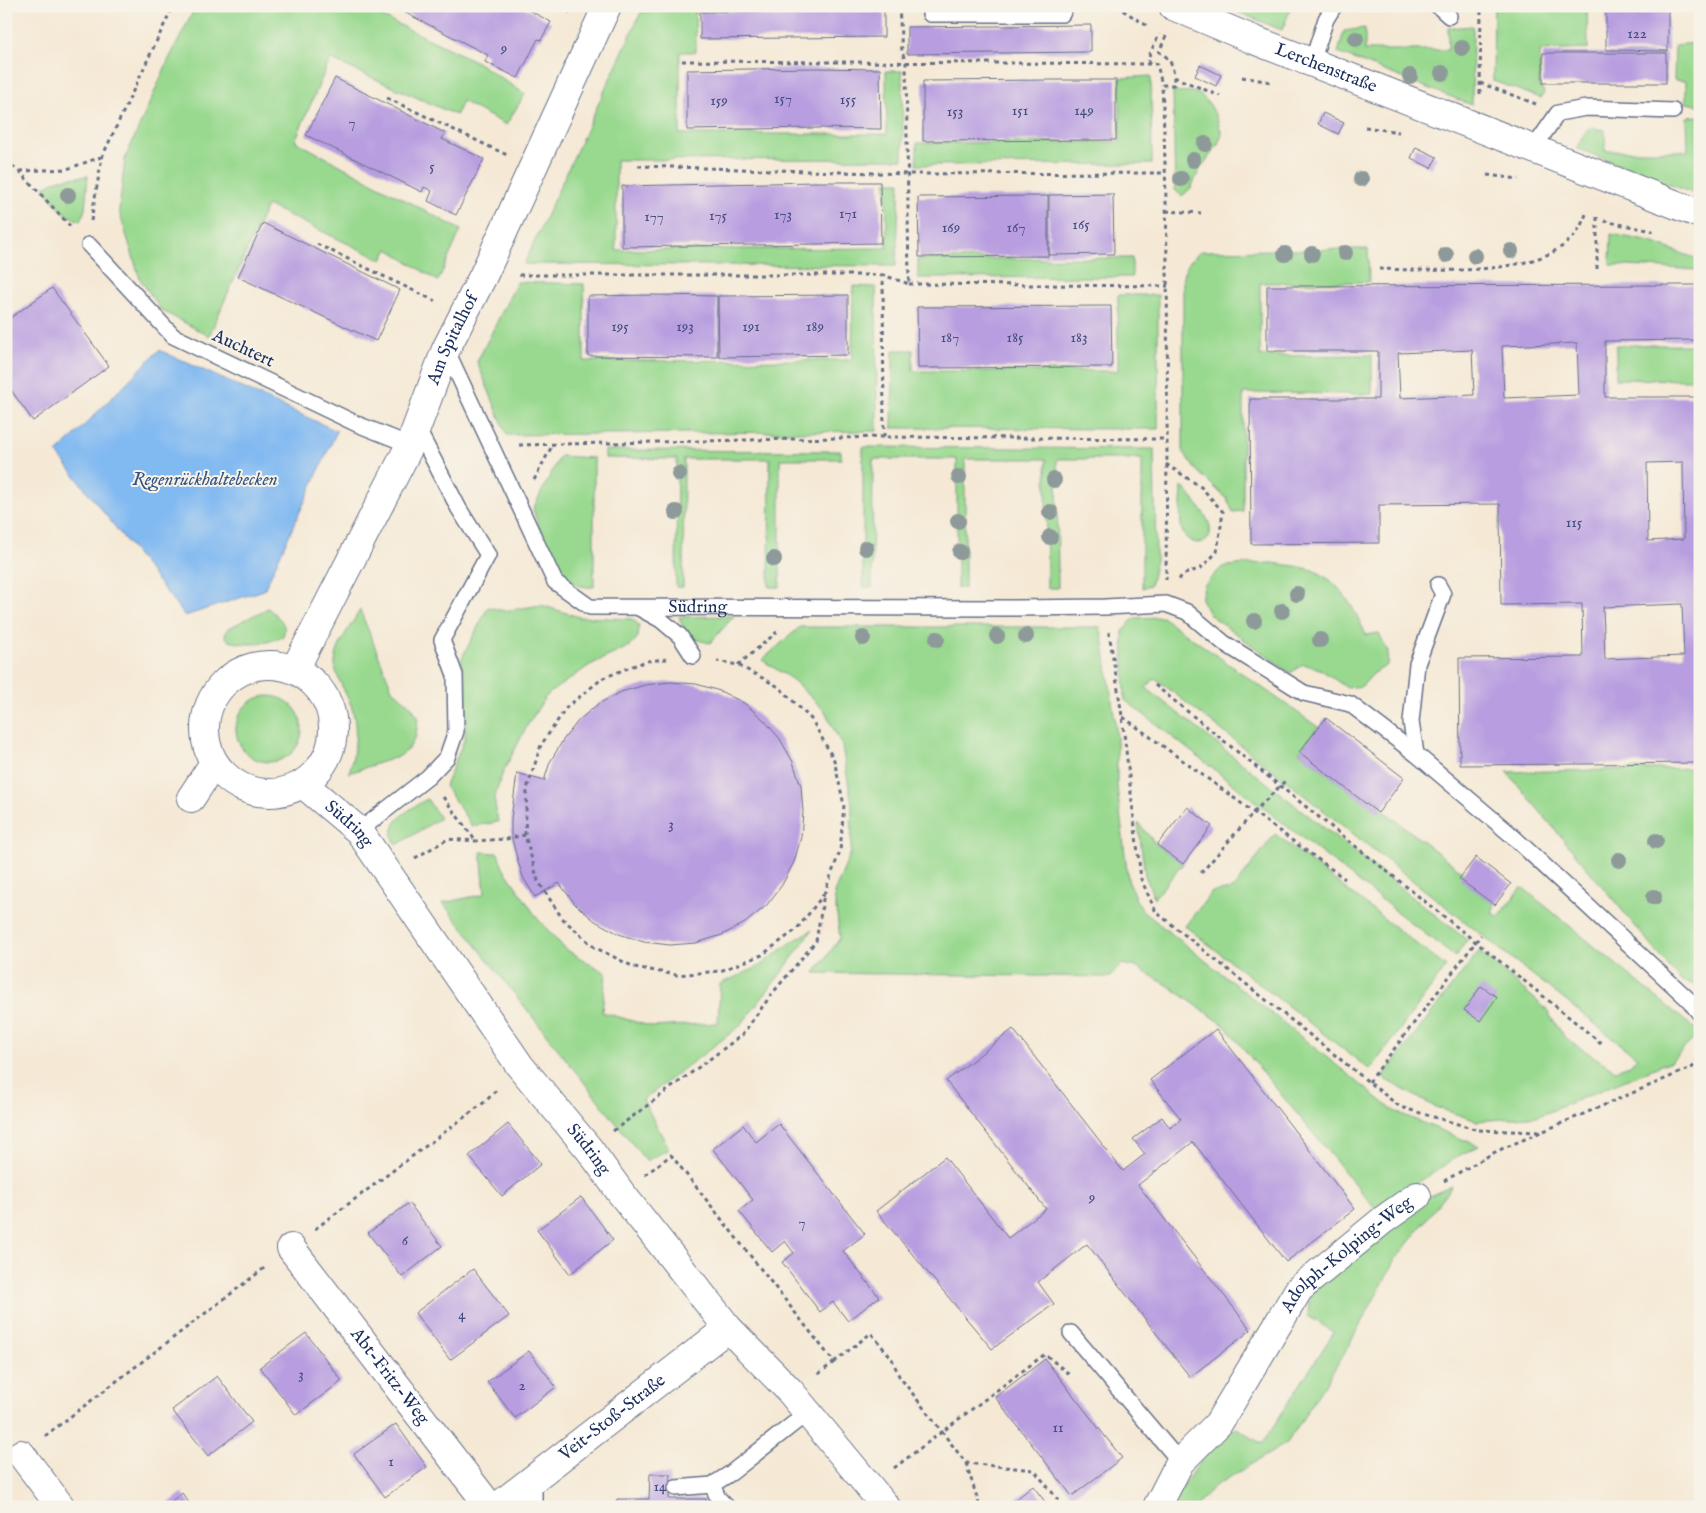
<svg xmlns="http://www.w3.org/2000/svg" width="1706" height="1513" font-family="'IM FELL English',serif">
	<rect width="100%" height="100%" fill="#f7f3e8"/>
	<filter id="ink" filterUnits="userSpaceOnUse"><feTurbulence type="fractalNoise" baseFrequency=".02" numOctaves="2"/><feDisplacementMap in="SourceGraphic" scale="10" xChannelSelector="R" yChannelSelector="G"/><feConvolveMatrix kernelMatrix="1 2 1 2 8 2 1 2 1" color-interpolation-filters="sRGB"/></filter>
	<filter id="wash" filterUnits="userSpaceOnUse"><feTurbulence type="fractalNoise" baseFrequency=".0096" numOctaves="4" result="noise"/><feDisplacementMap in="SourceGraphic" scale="20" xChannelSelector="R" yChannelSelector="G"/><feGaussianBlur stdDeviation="1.12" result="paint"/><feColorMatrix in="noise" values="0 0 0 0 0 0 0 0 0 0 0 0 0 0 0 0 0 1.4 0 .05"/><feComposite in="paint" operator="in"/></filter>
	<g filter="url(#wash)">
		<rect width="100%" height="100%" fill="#f5e9d5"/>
		<g fill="#99d98f" stroke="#5a8476">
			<polygon points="196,6 360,6 475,61 525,94 506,125 462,101 456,115 330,59 295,141 461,230 438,281 388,249 382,260 267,205 209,336 161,310 140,279 119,211 125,159 168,61"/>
			<polygon points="1223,6 1286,6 1291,8 1282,30"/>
			<polygon points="1494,6 1587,6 1588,49 1540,51 1540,87 1544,92 1541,98 1493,81"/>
			<polygon points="695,10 696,52 680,52 680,134 887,134 886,71 902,71 903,159 616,160 616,250 887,248 886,182 900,182 896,266 524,264 641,12"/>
			<polygon points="1473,26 1472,105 1338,53 1344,31 1365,28 1365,50 1448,50 1448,28"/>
			<polygon points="1698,43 1700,65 1700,105 1686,103 1686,81 1674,80 1675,45"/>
			<polygon points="1151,76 1152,164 917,165 917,143 1120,142 1120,78"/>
			<path d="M1173 91C1180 92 1191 91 1197 93 1212 100 1218 121 1222 135L1217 146 1200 169 1191 188 1182 196 1175 190Z"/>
			<polygon points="1700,116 1700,196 1576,148 1589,128 1605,130 1605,151 1688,151 1687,117"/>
			<path d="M88 176 85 209 81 221C62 215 54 203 44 187L60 179Z"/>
			<polygon points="1611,234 1651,242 1700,260 1700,270 1610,265"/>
			<polygon points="1368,249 1369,282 1260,283 1260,356 1372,355 1372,394 1243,393 1243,511 1233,512 1227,499 1196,470 1183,452 1183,275 1189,262 1201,251"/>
			<polygon points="1132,258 1132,277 918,278 918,259"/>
			<polygon points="517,282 584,284 584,361 852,360 853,286 876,287 877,431 507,435 477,362"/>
			<polygon points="1118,295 1158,295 1158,429 892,428 893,350 913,350 913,371 1118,371"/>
			<polygon points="1616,345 1700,345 1700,380 1616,379"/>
			<polygon points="863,447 1154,449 1156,560 1150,586 1142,588 1142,459 1057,459 1058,588 1047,588 1046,459 965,459 965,588 957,588 957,459 873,459 872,588 863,587"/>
			<polygon points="605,450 841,451 841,459 780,459 780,587 769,587 770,459 684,459 683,587 676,587 677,459 605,458"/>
			<path d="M560 456 594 458V587C553 590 543 539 533 509Z"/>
			<path d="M1182 486C1189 495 1209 516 1210 527 1213 547 1190 547 1183 533 1178 522 1182 498 1182 486Z"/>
			<path d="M1273 563C1286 565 1300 566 1312 570 1340 580 1355 610 1366 635L1379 633 1388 652 1387 665 1373 674 1362 686 1347 688 1320 669 1303 664 1290 673 1209 614 1201 599 1205 584 1222 567 1244 564Z"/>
			<polygon points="541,605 579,617 632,619 639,625 638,637 630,646 590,665 552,691 544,699 527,726 503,772 494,798 498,822 472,826 445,786 465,738 467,690 461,660 488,607 504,611"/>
			<path d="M268 608C277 617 288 622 283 636 265 645 249 646 229 641L225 636 227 629Z"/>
			<path d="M360 610 392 689 411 706 418 717 416 736 409 748 400 756 349 773C355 750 359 729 351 705 346 693 334 674 335 662 337 643 351 626 360 610Z"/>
			<polygon points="734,616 710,643 688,638 679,617"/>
			<polygon points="1162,617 1318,727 1299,752 1378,812 1381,809 1464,873 1460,879 1495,905 1492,912 1498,917 1522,887 1700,1033 1671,1061 1539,1116 1477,1121 1435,1107 1386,1080 1383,1076 1479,951 1545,1008 1566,1039 1615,1070 1630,1065 1637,1057 1155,678 1146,688 1467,940 1455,957 1125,700 1123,631 1134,618"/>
			<polygon points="800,627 1100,627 1104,644 1117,737 1117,787 1128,880 1136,900 1143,911 1394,1111 1479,1146 1460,1155 1376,1210 1224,1025 1169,986 1136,967 1122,964 1110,977 815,973 840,938 834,893 851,852 852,804 842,746 825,711 793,680 762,660"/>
			<circle cx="269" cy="729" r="33"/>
			<polygon points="1700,768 1700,986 1681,981 1507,772"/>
			<path d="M427 799 440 818 397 845C381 823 412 808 427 799Z"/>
			<polygon points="1138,823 1157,845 1183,864 1154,898 1145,875"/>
			<polygon points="1275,834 1446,967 1370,1070 1185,926 1212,892 1233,889"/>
			<polygon points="481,852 498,853 503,868 521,894 537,918 565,949 606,973 602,1012 653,1027 718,1023 720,984 758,967 792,942 812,930 785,968 740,1026 643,1100 669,1149 646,1161 443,903 485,894"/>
			<path d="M1452 1186 1396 1259 1344 1354 1287 1443 1213 1487 1196 1507H1169C1183 1485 1213 1439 1237 1428L1262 1444 1334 1332 1308 1316 1309 1301 1314 1290 1422 1199Z"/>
		</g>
		<polygon fill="#81b9f1" stroke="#4e74a8" points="159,350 337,431 264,590 185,616 57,453"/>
		<g id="blocks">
			<g fill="#b89ee0" fill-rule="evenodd">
				<polygon points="392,6 521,6 551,22 541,40 538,39 518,78 485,62 488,55"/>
				<polygon points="1606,6 1668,6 1668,51 1606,50"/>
				<polygon points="884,10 884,37 700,39 700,12"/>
				<polygon points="1091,25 1091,52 907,54 907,27"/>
				<rect x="1543" y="53" width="123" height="30"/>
				<polygon points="1200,65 1221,75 1216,86 1195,76"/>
				<polygon points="815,68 880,69 881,129 816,128 687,130 687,70"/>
				<polygon points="335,78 445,133 442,139 484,159 456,215 428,201 432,191 424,187 422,192 306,135"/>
				<polygon points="1051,80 1116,80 1116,140 923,141 923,81"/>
				<polygon points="1323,113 1344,123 1338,134 1318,124"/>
				<polygon points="1416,147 1437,157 1431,168 1411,158"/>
				<polygon points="816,182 880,182 881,243 622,247 622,186"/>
				<polygon points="1113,194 1114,254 1049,255 1049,195"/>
				<polygon points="1048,196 1048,256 919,257 918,197"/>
				<polygon points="263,223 400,290 376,341 238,277"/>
				<path d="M1700 285V340L1605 341V397H1700V763L1460 765 1459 658 1583 657 1582 604 1501 605 1500 504 1379 505V543L1251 544 1250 399H1378V351H1267V286ZM1577 343 1579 395 1504 398 1502 346ZM1472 350 1474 395 1400 398 1398 353ZM1683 462 1684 539 1648 541 1647 463ZM1682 604 1684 656 1605 659 1603 607Z"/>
				<polygon points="52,288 109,366 33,421 6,383 6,321"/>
				<polygon points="652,295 717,296 717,357 588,356 588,296"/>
				<polygon points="848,295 848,355 719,357 718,296"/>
				<polygon points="1111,306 1112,367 918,368 917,307"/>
				<polygon points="670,682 696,684 720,691 744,703 764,720 780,739 793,762 801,786 803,812 801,837 794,862 782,885 766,906 745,923 722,935 696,943 670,945 644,942 619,934 595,921 575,904 559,883 535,897 523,877 518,862 511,835 511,819 517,773 544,781 550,762 563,740 579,720 598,704 621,692 645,685"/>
				<polygon points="1326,718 1404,778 1378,813 1299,752"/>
				<polygon points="1187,807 1212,826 1183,864 1157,845"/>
				<polygon points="1476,857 1511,884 1495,905 1459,879"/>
				<polygon points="1481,986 1497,997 1480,1021 1464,1010"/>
				<polygon points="1013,1029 1123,1171 1145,1154 1133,1139 1162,1117 1170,1128 1181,1119 1150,1080 1216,1029 1355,1209 1286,1262 1193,1142 1138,1185 1251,1330 1190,1377 1087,1244 1038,1282 1054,1304 992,1349 876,1211 945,1157 1008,1238 1046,1209 946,1081"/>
				<polygon points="508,1124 541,1164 502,1196 469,1156"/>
				<polygon points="779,1124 865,1234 843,1251 879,1297 848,1321 833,1302 820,1312 782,1262 794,1253 785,1241 772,1252 739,1211 753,1200 713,1149 743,1125 756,1142"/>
				<polygon points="581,1197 613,1240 570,1274 537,1230"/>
				<polygon points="409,1203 442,1246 402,1277 368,1233"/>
				<polygon points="473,1269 509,1316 450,1360 415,1313"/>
				<polygon points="306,1333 342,1381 296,1415 260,1367"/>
				<polygon points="529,1351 556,1387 515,1418 487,1382"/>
				<polygon points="1045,1359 1122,1458 1072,1496 995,1397"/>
				<polygon points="217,1376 252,1422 208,1456 172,1410"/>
				<polygon points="396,1424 427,1467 385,1497 354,1454"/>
				<polygon points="650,1474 670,1474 669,1499 706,1499 706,1507 617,1507 617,1499 649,1499"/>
				<polygon points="1033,1486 1049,1507 1006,1507"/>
				<polygon points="182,1493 192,1507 164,1507"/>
			</g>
		</g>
	</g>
	<g filter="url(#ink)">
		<use href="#blocks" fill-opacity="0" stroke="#677088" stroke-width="1"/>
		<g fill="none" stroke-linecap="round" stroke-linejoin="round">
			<g stroke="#677088" stroke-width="18">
				<g id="service">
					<polyline points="1438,6 1449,16"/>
					<polyline points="930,14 1062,14 1066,6"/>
					<polyline points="1312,62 1326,19 1334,6"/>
					<polyline points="1533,149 1558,113 1586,108 1673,111"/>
					<polyline points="89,245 173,336 357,424 410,445"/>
					<path id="s1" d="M446 349 555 582 590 607 1016 608 1105 607 1166 604 1187 612 1224 643 1304 693 1350 704 1416 754 1509 833 1689 1000 1700 1014"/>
					<polyline points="639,608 661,620 680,636 693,656"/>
					<polyline points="1416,754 1411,722 1417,664 1443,594 1438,585"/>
					<polyline points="359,831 428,777 447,757 456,731 455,675 442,640 488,555 459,509 416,426"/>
					<polyline points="1071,1333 1180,1462"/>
					<polyline points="534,1478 534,1507"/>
					<polyline points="712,1485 718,1498 727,1507"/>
					<polyline points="676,1488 712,1485 731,1473 807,1413"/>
				</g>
			</g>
			<g stroke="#677088" stroke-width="30">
				<g id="minor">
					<path id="s2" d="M1173 6 1254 40 1700 214"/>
					<circle cx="269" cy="729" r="64"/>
					<path id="s3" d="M295 669 410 445 446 349 484 274 607 6"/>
					<path id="s4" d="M303 784 359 831 520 1066 589 1149 621 1193 728 1328 789 1390 886 1507"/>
					<polyline points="191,798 214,763"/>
					<path id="s5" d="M291 1248 490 1507"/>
					<polyline points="21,1454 61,1507"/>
					<path id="s6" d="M497 1507 728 1328"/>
					<path id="s7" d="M1157 1507 1180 1462 1218 1424 1299 1289 1383 1220 1417 1196"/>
				</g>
			</g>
			<g stroke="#677088" stroke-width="3" stroke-dasharray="4 4" stroke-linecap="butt">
				<polyline points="554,6 569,13"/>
				<polyline points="1116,6 1149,27"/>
				<path d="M1166 36 1159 52C1173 59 1174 70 1174 85H1162C1170 250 1167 415 1166 580"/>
				<polyline points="682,61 1157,64 1162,85"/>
				<polyline points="1149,64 1149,56 1159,34"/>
				<polyline points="1174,77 1220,96"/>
				<polyline points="1242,77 1271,82"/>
				<polyline points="1480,83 1536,104"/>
				<polyline points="1480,94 1481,6"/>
				<polyline points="387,98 507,155"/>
				<polyline points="1365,127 1399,132"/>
				<polyline points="6,161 19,171 73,229"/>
				<polyline points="638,166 909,174 1166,173"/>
				<polyline points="20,171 67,169 101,157"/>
				<polyline points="1487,175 1519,179"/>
				<polyline points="1166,211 1201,213"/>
				<polyline points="1597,217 1597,273"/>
				<polyline points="91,221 102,157 173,6"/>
				<polyline points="1604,221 1653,231"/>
				<polyline points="317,244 435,301"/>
				<path d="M1379 269C1431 270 1534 278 1572 238 1579 231 1583 221 1587 212"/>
				<polyline points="519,275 883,275"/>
				<polyline points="909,284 1168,286"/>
				<polyline points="884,437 883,275 909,284 906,62 902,52 899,6"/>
				<polyline points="519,445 884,437 1166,439"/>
				<polyline points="1166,464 1201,487 1223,512 1217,552 1201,568 1182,575 1177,583"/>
				<polyline points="534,480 553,444"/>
				<polyline points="1109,632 1122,716 1141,879 1156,912 1400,1107 1478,1130 1539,1132"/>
				<polyline points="667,659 646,661 603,678 567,707 541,745 527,789 525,835 538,881 562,918 594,947 634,967 677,975 720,971 762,955 797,929 824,894"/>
				<polyline points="738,665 777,632"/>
				<path d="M1155 685C1303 806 1454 923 1602 1044"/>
				<polyline points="1123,717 1345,879"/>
				<polyline points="443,797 475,840"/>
				<polyline points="415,858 448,839 476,841 506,839 525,835"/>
				<polyline points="1201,873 1254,812 1286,780"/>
				<polyline points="1369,1082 1481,935"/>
				<polyline points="613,1131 742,1035 771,995 816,941 824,894 840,851 844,805 834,760 812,720 779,687 738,665 717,661"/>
				<polyline points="645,1175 671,1155 834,1362 816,1376"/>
				<polyline points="1444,1181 1497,1151 1693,1067 1700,1055"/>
				<polyline points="315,1229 486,1101 498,1088"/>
				<polyline points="834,1362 871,1333 892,1359 899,1376 966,1463 1034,1470 1064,1507"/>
				<polyline points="45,1436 267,1266"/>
				<polyline points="966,1463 980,1507"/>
				<polyline points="894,1468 1045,1354 1065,1371 1072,1375"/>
			</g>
			<use href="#service" stroke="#fff" stroke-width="15"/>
			<use href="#minor" stroke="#fff" stroke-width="28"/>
		</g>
		<g fill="#8e9a9a">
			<circle cx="1356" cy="39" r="8"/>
			<circle cx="1462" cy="48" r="8"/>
			<circle cx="1442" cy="73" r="8"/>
			<circle cx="1410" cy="76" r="8"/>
			<circle cx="1205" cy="144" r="8"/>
			<circle cx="1193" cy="160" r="8"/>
			<circle cx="1181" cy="179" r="8"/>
			<circle cx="1361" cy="179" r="8"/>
			<circle cx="68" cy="195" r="8"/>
			<circle cx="1511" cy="251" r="8"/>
			<circle cx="1345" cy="253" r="8"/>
			<circle cx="1285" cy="254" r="8"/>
			<circle cx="1312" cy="254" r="8"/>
			<circle cx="1446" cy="255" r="8"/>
			<circle cx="1475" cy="256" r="8"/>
			<circle cx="679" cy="474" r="8"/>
			<circle cx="959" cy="477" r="8"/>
			<circle cx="1054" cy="480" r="8"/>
			<circle cx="676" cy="512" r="8"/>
			<circle cx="1050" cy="512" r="8"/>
			<circle cx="958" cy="521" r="8"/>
			<circle cx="1050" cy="537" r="8"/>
			<circle cx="866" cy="548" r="8"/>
			<circle cx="960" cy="552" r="8"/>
			<circle cx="774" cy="559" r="8"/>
			<circle cx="1297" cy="594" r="8"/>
			<circle cx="1282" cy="611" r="8"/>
			<circle cx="1254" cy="621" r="8"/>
			<circle cx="997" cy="636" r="8"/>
			<circle cx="1026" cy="636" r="8"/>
			<circle cx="863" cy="638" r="8"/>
			<circle cx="937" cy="639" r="8"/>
			<circle cx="1320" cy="640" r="8"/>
			<circle cx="1656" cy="841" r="8"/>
			<circle cx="1619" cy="860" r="8"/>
			<circle cx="1654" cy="897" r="8"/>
		</g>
	</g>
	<g text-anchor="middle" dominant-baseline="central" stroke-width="4" stroke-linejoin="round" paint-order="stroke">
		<g font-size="15" fill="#424b7e">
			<text x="1637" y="33">122</text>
			<text x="504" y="48">9</text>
			<text x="783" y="98">157</text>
			<text x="848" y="99">155</text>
			<text x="719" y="100">159</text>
			<text x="1020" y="110">151</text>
			<text x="1084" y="110">149</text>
			<text x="955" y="111">153</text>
			<text x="352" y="122">7</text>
			<text x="432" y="166">5</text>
			<text x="848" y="213">171</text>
			<text x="783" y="214">173</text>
			<text x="718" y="215">175</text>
			<text x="654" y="216">177</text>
			<text x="1081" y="224">165</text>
			<text x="951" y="227">169</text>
			<text x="1016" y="227">167</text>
			<text x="620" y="326">195</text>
			<text x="685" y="326">193</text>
			<text x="751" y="326">191</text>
			<text x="815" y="326">189</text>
			<text x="950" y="337">187</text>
			<text x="1015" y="337">185</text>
			<text x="1079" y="337">183</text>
			<text x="1574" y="522">115</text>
			<text x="671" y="824">3</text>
			<text x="1092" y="1197">9</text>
			<text x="802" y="1222">7</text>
			<text x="405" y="1240">6</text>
			<text x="462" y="1314">4</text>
			<text x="301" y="1374">3</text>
			<text x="522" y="1385">2</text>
			<text x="1058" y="1427">11</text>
			<text x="391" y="1461">1</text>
			<text x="660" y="1486">14</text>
		</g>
		<g font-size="18" fill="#1b2f5e" stroke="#f7f3e8">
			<text stroke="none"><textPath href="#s2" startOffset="165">Lerchenstraße</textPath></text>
			<text stroke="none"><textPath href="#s3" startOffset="366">Am Spitalhof</textPath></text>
			<text transform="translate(243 349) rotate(25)">Auchtert</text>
			<text stroke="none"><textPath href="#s1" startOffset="408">Südring</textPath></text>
			<text stroke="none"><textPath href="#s4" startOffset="61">Südring</textPath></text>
			<text stroke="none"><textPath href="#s4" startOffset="466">Südring</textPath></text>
			<text stroke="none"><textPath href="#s7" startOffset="320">Adolph-Kolping-Weg</textPath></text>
			<text stroke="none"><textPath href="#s5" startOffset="162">Abt-Fritz-Weg</textPath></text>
			<text stroke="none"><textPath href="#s6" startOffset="146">Veit-Stoß-Straße</textPath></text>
		</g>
		<g font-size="19" font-style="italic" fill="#345283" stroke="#f7f3e8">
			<text x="205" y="480">Regenrückhaltebecken</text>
		</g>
	</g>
	<rect width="1706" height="1513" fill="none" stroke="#f7f3e8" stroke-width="25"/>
</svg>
